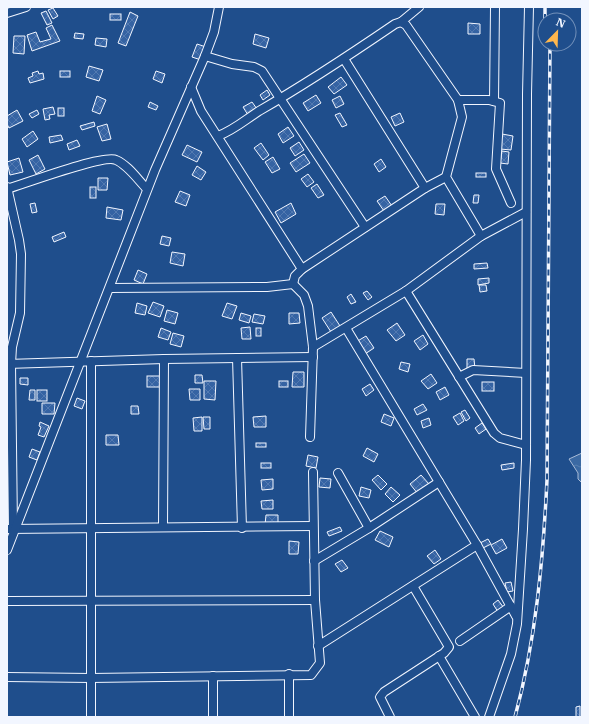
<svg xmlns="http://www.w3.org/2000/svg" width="589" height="724" font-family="'IBM Plex Serif',serif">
	<defs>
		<pattern id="water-ripples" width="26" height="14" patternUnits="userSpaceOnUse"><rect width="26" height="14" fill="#3b69a3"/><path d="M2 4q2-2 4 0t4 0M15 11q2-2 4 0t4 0" fill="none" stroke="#587fb1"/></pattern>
		<pattern id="building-cross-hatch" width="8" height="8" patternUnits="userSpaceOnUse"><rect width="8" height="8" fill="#3563a3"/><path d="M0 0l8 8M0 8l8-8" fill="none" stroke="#537ab1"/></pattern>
	</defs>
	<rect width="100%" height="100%" fill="#1f4e8c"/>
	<polygon fill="url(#water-ripples)" stroke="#a8bbd7" points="582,453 582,483 578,479 578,473 569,459"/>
	<g fill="url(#building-cross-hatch)" stroke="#f2f6ff">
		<polygon points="53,8 58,16 53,19 48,10"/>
		<polygon points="46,11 52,23 47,25 41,13"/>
		<polygon points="130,12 138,16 126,46 118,43"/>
		<rect x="110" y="14" width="11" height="6"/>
		<polygon points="468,23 480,24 480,34 468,34"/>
		<polygon points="52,25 60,41 32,51 27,35 36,32 40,42 51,39 46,28"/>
		<polygon points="75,33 84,34 83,39 74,38"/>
		<polygon points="255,34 269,38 266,48 253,44"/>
		<polygon points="14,36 25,36 24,54 13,53"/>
		<polygon points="96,38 107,39 106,47 95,45"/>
		<polygon points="197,44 206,47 201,60 192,57"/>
		<polygon points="89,66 103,70 99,81 86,77"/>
		<polygon points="38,71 39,74 43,73 44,79 30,83 28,78 33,76 32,73"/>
		<rect x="60" y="71" width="10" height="6"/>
		<polygon points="156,71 165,74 162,83 153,79"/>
		<polygon points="341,77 347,85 334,94 328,87"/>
		<polygon points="267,90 270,95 263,100 260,95"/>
		<polygon points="316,95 321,103 308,111 303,103"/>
		<polygon points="97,96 106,100 100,114 92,111"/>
		<polygon points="340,96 344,104 336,108 332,100"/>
		<polygon points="150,102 158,106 156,110 148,107"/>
		<polygon points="252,102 257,109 248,115 243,107"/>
		<polygon points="53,107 55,114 49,115 50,119 45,120 43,109"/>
		<rect x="58" y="108" width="6" height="8"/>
		<polygon points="17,110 23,121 9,128 7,124 7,116"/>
		<polygon points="37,110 39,114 32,118 29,114"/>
		<polygon points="340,113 347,125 342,127 335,115"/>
		<polygon points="400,113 404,122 395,126 391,117"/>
		<polygon points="94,122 95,126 82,130 80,126"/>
		<polygon points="107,124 111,139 102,141 97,127"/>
		<polygon points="288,127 294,136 283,143 278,134"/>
		<polygon points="33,131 38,139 27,147 22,139"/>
		<polygon points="502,134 513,136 511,150 500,149"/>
		<polygon points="61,135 63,140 50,143 49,137"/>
		<polygon points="77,140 80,146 69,150 67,144"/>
		<polygon points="299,142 304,150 295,156 290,148"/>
		<polygon points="261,143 269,155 263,160 254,148"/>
		<polygon points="187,145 202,152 197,162 182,155"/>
		<polygon points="502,151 509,152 508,164 500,163"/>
		<polygon points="304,154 310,163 296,172 290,163"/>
		<polygon points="38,155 45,169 36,174 29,160"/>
		<polygon points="273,157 280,169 272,173 265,162"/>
		<polygon points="19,158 23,172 10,175 7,162"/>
		<polygon points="381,159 386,167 379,172 374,164"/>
		<polygon points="197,166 206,172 201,180 192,175"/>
		<rect x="476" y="173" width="10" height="4"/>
		<polygon points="308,174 314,182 307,187 301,179"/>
		<polygon points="98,178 108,178 107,190 98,190"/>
		<polygon points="317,184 324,195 318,198 311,188"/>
		<rect x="90" y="187" width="6" height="11"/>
		<polygon points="180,191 190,195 186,206 175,202"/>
		<polygon points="474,195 479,195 478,203 473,203"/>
		<polygon points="385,196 392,206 384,211 377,201"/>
		<polygon points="35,203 37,212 32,213 30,204"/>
		<polygon points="291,203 296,214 281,223 275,212"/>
		<polygon points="436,204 445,204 444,215 435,214"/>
		<polygon points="107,207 123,210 121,220 106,218"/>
		<polygon points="64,232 66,237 54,242 52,237"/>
		<polygon points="162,236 171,238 169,246 160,244"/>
		<polygon points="172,252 185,254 183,266 170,263"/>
		<polygon points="487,263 488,268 474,269 474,264"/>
		<polygon points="138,270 147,274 143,284 134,280"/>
		<polygon points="489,278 489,283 478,285 478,279"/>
		<polygon points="479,285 486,285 487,291 480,292"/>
		<polygon points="367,291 372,297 368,300 363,293"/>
		<polygon points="351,294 356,302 351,304 347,297"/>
		<polygon points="153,302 164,306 160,317 148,313"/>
		<polygon points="137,303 147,306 145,315 135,313"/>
		<polygon points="227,303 237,306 232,319 222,316"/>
		<polygon points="167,310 178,313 175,324 164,321"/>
		<polygon points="331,312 340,326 331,332 322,318"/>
		<polygon points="241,313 251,316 249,323 239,320"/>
		<polygon points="289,313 299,313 300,323 289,324"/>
		<polygon points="254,314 265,316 263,324 252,322"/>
		<polygon points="397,323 405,335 396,341 387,330"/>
		<polygon points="250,327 251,339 242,339 241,328"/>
		<polygon points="161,328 171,332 168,340 158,337"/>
		<rect x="256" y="328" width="5" height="8"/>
		<polygon points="173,333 184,336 181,347 170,344"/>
		<polygon points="423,335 428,344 420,350 414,341"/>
		<polygon points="366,336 374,348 365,354 356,342"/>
		<polygon points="467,359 474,359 475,369 467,369"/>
		<polygon points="401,362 410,364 408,372 399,369"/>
		<polygon points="293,372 304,372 304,387 292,387"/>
		<polygon points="431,374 437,383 428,389 421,381"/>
		<polygon points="195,375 202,375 203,383 195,383"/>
		<rect x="147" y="376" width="13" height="11"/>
		<polygon points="20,378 28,378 28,385 20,384"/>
		<polygon points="204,381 216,381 215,400 204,399"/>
		<rect x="279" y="381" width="9" height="6"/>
		<rect x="482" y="382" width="12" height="9"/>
		<polygon points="370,384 374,390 366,396 362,389"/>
		<polygon points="445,387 449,395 440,400 436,392"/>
		<polygon points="189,389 200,389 200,400 190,400"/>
		<polygon points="30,390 35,390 35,400 29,400"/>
		<rect x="37" y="390" width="10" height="11"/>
		<polygon points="77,398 85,401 82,409 74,406"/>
		<polygon points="42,403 55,403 54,414 42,414"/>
		<polygon points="423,404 427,410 417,415 414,409"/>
		<polygon points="131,406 138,406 139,414 131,414"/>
		<polygon points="465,410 470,418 466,421 461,412"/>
		<polygon points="460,413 464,421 458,425 453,417"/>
		<polygon points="384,414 394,418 391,426 381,422"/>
		<polygon points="266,416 266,427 254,427 253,417"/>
		<polygon points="202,417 202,431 194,431 193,418"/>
		<polygon points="203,417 210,417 210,429 204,429"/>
		<polygon points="429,418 431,425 423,428 421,421"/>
		<polygon points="40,422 49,426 44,437 38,435 41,427 39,426"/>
		<polygon points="482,423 486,429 479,434 475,428"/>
		<polygon points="106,435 118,435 119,445 106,445"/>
		<rect x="256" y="443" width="10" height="4"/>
		<polygon points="367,448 378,454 374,462 363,456"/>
		<polygon points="32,449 40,452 37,460 29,457"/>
		<polygon points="308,455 318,457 316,468 306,466"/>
		<rect x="261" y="463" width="10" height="5"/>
		<polygon points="514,463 514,468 502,470 501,465"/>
		<polygon points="378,475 387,484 381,490 372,480"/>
		<polygon points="421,475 429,484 418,494 410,484"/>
		<polygon points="320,478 331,479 330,488 319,487"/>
		<polygon points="273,479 273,489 262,490 261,480"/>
		<polygon points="361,487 371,490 369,498 359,496"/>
		<polygon points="391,487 400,495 393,502 385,494"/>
		<polygon points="273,500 273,509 262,509 261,501"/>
		<polygon points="266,515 278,515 278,525 265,525"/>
		<polygon points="340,527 342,531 329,536 327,532"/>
		<polygon points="380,531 393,537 389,547 375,540"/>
		<polygon points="488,539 491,544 483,548 480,543"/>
		<polygon points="502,539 507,548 496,554 491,545"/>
		<polygon points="289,541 299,542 298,554 289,554"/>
		<polygon points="435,550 441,559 434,564 427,556"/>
		<polygon points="342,560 348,568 341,572 335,564"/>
		<polygon points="511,582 513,591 507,592 505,583"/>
		<polygon points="498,600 504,608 498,612 493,604"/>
		<polygon points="580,706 580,717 576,717 576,707"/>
	</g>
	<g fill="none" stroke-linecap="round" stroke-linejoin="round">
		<g stroke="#f2f6ff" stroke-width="10">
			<g id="minor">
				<polyline points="7,13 26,7"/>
				<polyline points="401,22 406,25 458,100 462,117 446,177 481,236"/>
				<polyline points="205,56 232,64 254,67 262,71 365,227"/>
				<polyline points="344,59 425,188"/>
				<polyline points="191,87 201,111 302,269 295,276 293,284"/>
				<polyline points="458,100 489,100 500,103 496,169 511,203"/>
				<polyline points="494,101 495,7"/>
				<path d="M218 136C234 130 245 120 259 111 306 84 351 54 395 24L401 22 419 7"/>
				<polyline points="7,187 19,240 21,254 20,313 12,347 11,364 13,528"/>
				<path d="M7 189C24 184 104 154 116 160 128 165 138 180 147 189"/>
				<polyline points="302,269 425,188 446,177"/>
				<polyline points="293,284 304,295 308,306 313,347 310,437"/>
				<polyline points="110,288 267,287 293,284"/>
				<polyline points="406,291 494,433 500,438 526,445"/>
				<polyline points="346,328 477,545 516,616"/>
				<polyline points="313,347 406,291 481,236 526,212"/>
				<polyline points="237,358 242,528"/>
				<polyline points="91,361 91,717"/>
				<polyline points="7,364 164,359 313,357"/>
				<polyline points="459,377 473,370 526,373"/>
				<polyline points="338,473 369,528"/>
				<polyline points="163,527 164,359"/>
				<polyline points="7,529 313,526"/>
				<polyline points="7,550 155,170 205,56 214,32 219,7"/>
				<polyline points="314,561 369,528 439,482"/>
				<polyline points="7,601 315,600"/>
				<polyline points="460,641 511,606"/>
				<polyline points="318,646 477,545"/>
				<polyline points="439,656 475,717"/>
				<polyline points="289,674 289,717"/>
				<polyline points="213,676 213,717"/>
				<polyline points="7,677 91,678 311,675 320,663 315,600 313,472"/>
				<polyline points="390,717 380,697 384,692 444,653 449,647 413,586"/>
				<polyline points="489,717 511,654 517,624 523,529 526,460 527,94 529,7"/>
			</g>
		</g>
		<use href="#minor" stroke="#1f4e8c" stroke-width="8"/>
		<g stroke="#f2f6ff" stroke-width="3.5">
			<g id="rail">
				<polyline points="545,20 545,7"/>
				<path d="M515 717C536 639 543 561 547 480L550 44"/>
			</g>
		</g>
		<use href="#rail" stroke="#1f4e8c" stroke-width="2" stroke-dasharray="6" stroke-linecap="butt"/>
	</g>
	<rect width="589" height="724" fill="none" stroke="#f2f6ff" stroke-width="16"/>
	<g transform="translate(557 32) rotate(23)"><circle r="19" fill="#1f4e8c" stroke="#7391ba"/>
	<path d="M0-3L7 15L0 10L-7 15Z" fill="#ffb74d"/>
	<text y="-6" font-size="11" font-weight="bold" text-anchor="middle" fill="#f2f6ff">N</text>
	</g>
</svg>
